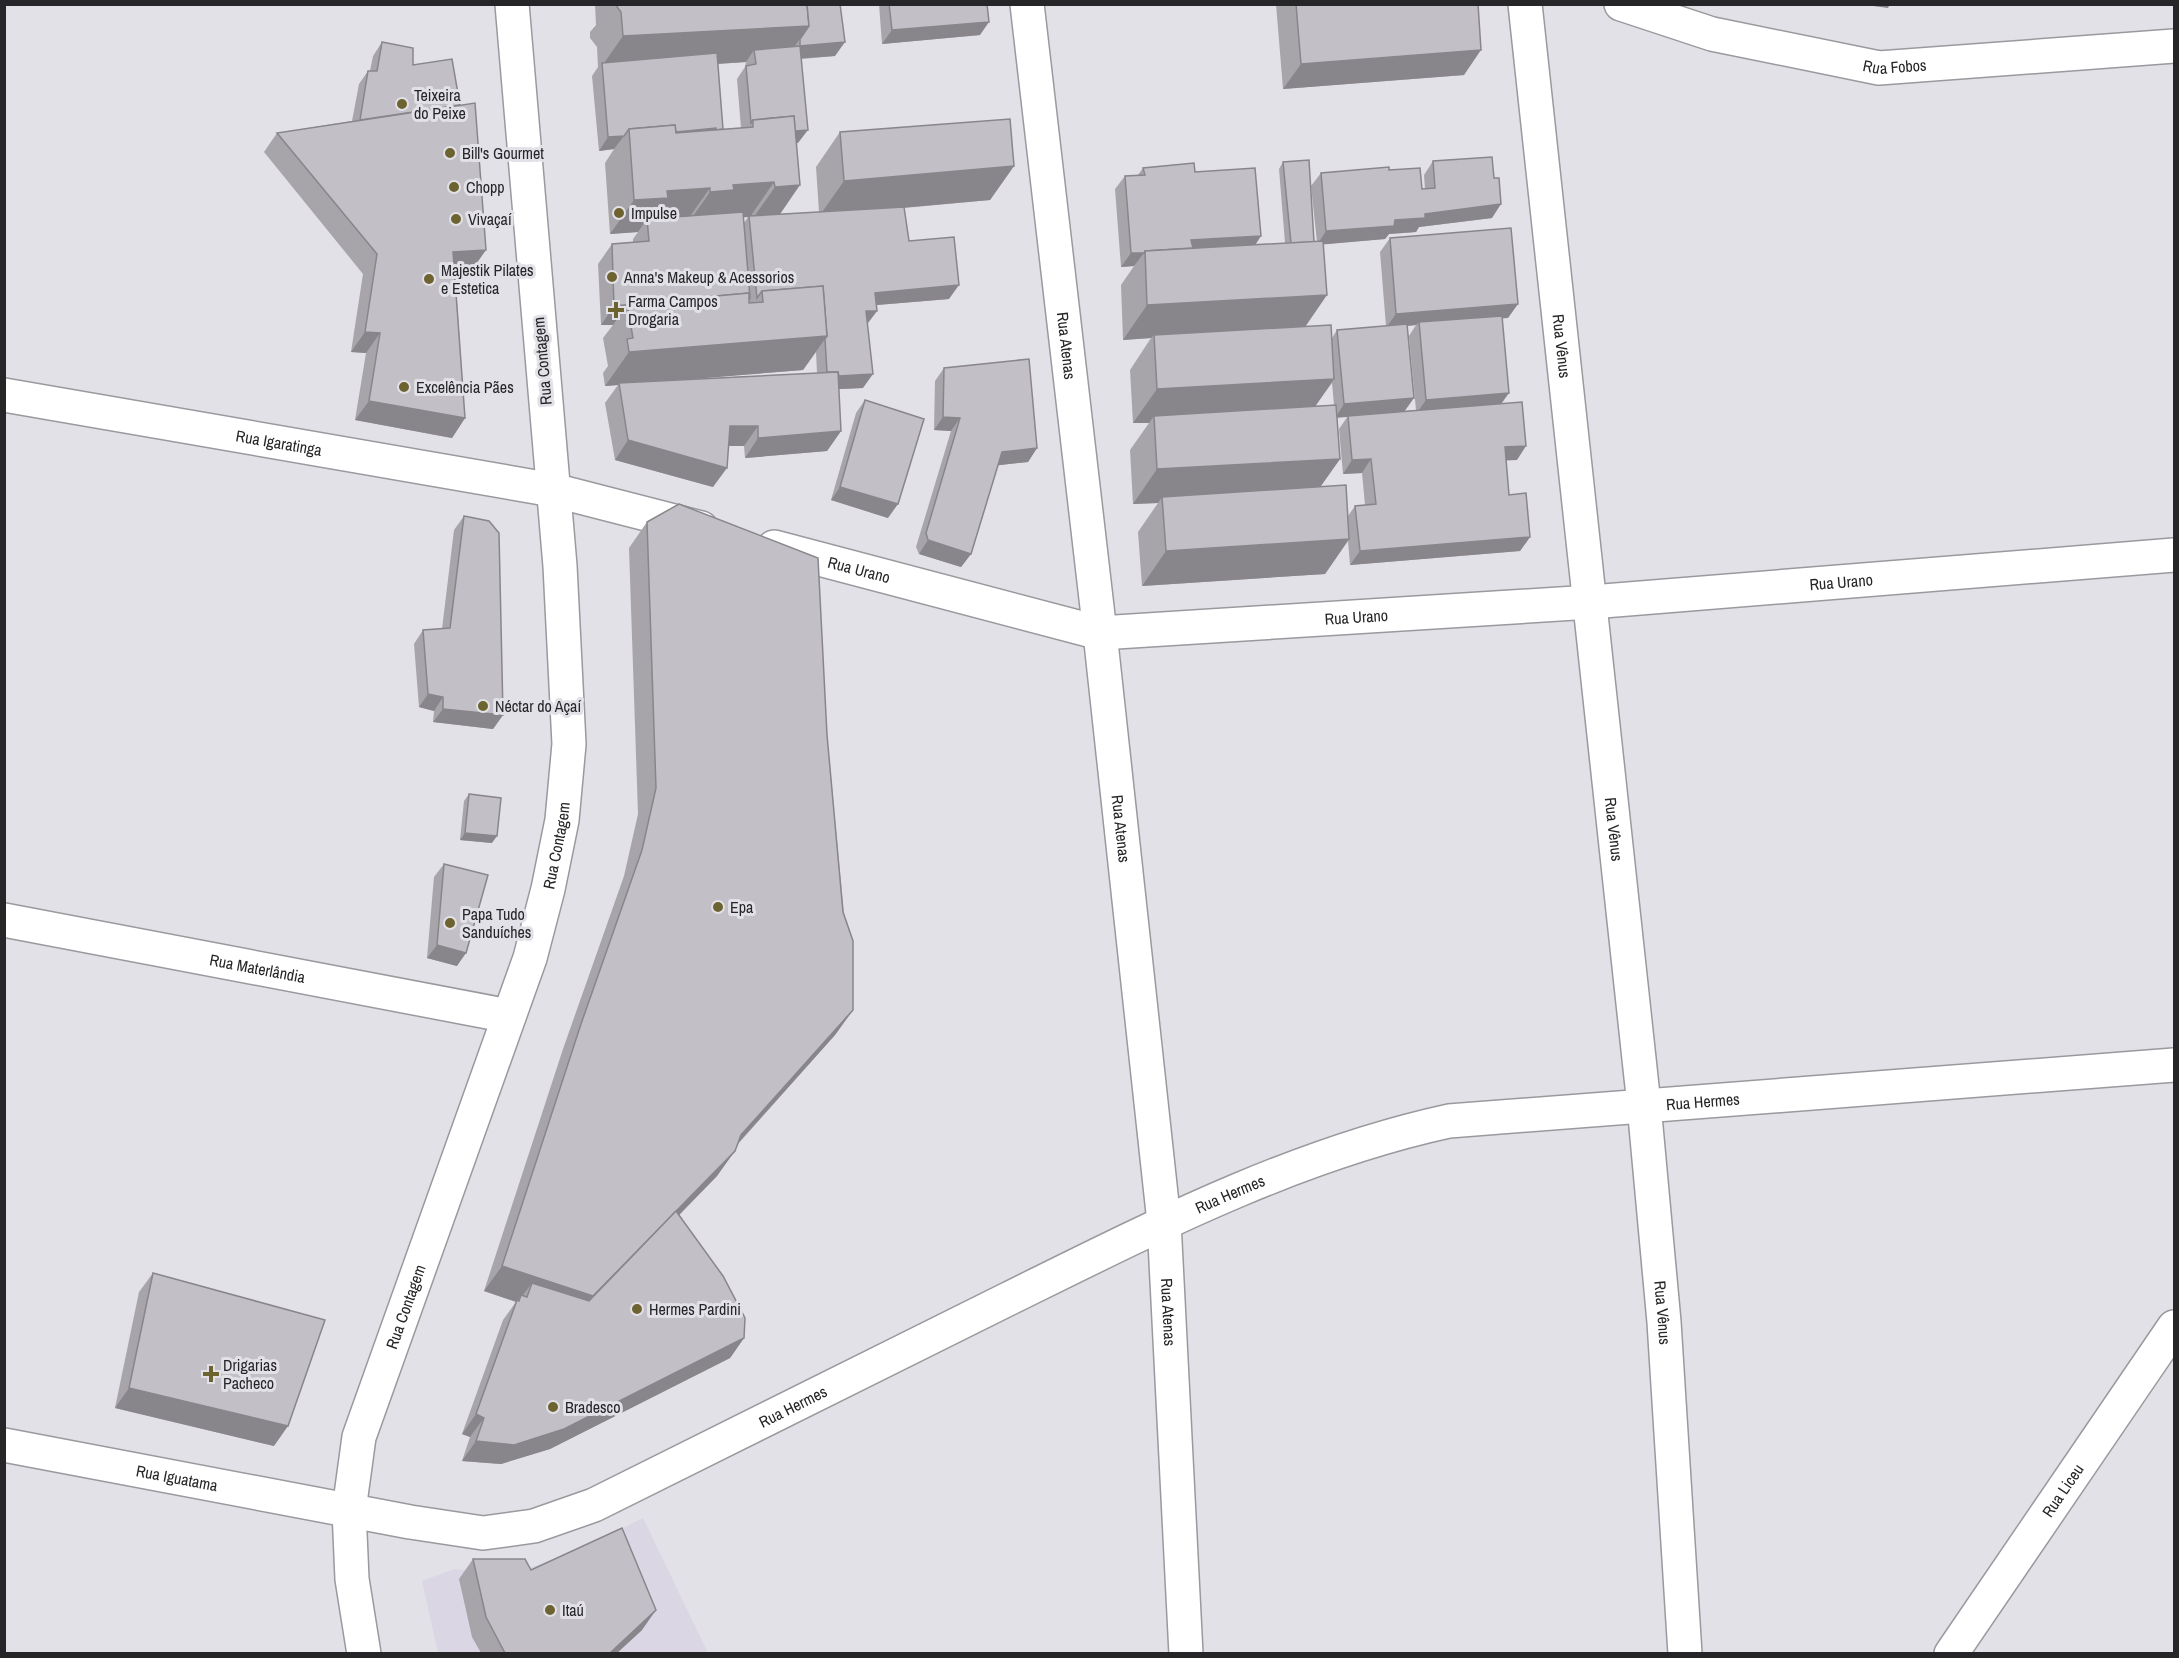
<svg xmlns="http://www.w3.org/2000/svg" width="2179" height="1658" font-family="'Archivo Narrow',sans-serif">
	<rect width="100%" height="100%" fill="#e2e1e7"/>
	<polygon fill="#dad6e3" points="643,1518 708,1653 438,1653 422,1581 454,1569 492,1573 532,1567 594,1543"/>
	<g fill="none" stroke-linecap="round" stroke-linejoin="round">
		<g stroke="#9a999e" stroke-width="36">
			<g id="street">
				<path id="s1" d="M1027 4 1100 633 1164 1222 1186 1654"/>
				<path id="s2" d="M1525 4 1644 1105 1664 1322 1685 1654"/>
				<path id="s3" d="M1621 4 1712 34 1879 68 2174 46"/>
				<path id="s4" d="M4 395 553 490 701 528"/>
				<path id="s5" d="M774 547 1100 633 1591 602 2174 555"/>
				<path id="s6" d="M4 920 509 1016"/>
				<path id="s7" d="M4 1445 410 1522 483 1533 534 1526 594 1505C732 1437 870 1368 1008 1299 1150 1229 1293 1155 1449 1121L2174 1065"/>
				<path id="s8" d="M1951 1654 2174 1327"/>
			</g>
		</g>
		<g stroke="#9a999e" stroke-width="36">
			<g id="secondary">
				<path id="s9" d="M364 1654 352 1579 349 1510 359 1437 530 958 548 889 562 820 569 744 560 566 512 4"/>
			</g>
		</g>
		<use href="#street" stroke="#fff" stroke-width="33"/>
		<use href="#secondary" stroke="#fff" stroke-width="33"/>
	</g>
	<g fill="#a7a5aa" fill-rule="evenodd">
		<path d="M595 4H840L835 56 802 59 798 143H796L779 214 819 212 816 167 840 132 1014 166 990 200 904 208 909 241 949 299 876 305 877 311 868 323 863 388 839 389 841 431 827 451 745 458 744 446H729L713 487 615 460 605 403 618 385 605 386 603 373 608 366 603 338 613 325H601L598 264 612 244 633 242V239L638 232 610 234 605 163 614 149 599 151 592 76 598 67 597 47 590 38V32L596 25ZM746 62 745 67 737 79 741 128 723 129 718 64ZM744 217H748L744 223ZM816 352 817 373 688 379 803 370Z"/>
		<polygon points="879,4 987,4 980,35 882,44"/>
		<polygon points="1276,4 1478,4 1464,75 1283,89"/>
		<polygon points="382,42 413,65 472,270 455,271 465,418 452,438 355,420 366,353 351,352 363,274 264,152 277,133 352,121 359,84 368,71 370,71 373,56"/>
		<path d="M1433 161 1492 218 1419 227 1416 232 1389 234 1385 239 1324 244 1305 327 1332 338 1337 330 1386 326 1380 252 1390 238 1508 318H1502V403L1517 460H1506L1509 495 1530 537 1520 551 1350 565 1348 541 1325 574 1142 586 1138 532 1158 503 1133 504 1130 450 1149 423H1133L1130 370 1151 338 1123 340 1121 285 1134 266 1121 267 1115 189 1125 176 1138 175 1143 168 1195 172 1255 245 1285 243 1279 169 1283 162 1314 242H1317L1311 186 1321 173 1389 170 1422 189H1425L1424 175ZM1416 325 1409 336 1416 410 1405 411 1407 326ZM1332 383 1334 405 1315 406ZM1348 416 1339 429 1343 474 1362 473 1365 505 1355 506 1348 516 1320 487 1340 459 1337 417Z"/>
		<polygon points="944,368 1037,448 1028,462 998,465 971,554 961,567 919,554 916,547 951,431 934,430 935,381"/>
		<polygon points="865,400 888,518 831,500 856,413"/>
		<polygon points="464,516 503,715 493,729 433,722 434,711 419,707 414,644 423,630 442,629 454,530"/>
		<polygon points="647,522 827,735 853,1010 835,1035 738,1144 717,1176 679,1215 744,1338 730,1358 550,1449 501,1464 462,1461 470,1437 462,1434 503,1320 516,1302 484,1291 563,1049 624,876 638,814 629,548"/>
		<polygon points="469,794 492,843 460,840 464,801"/>
		<polygon points="444,864 457,966 427,958 434,877"/>
		<polygon points="153,1273 274,1446 115,1408 139,1292"/>
		<polygon points="473,1559 531,1570 642,1630 617,1653 481,1653 472,1637 459,1579"/>
	</g>
	<g fill="#88868b">
		<polygon points="1858,4 1890,4 1888,8"/>
		<polygon points="989,22 980,35 882,44 892,30"/>
		<polygon points="809,26 785,60 754,50 746,62 602,71 602,66 623,36"/>
		<polygon points="845,42 835,56 791,59 800,46"/>
		<polygon points="1481,50 1464,75 1283,89 1301,64"/>
		<polygon points="716,128 706,142 629,135"/>
		<polygon points="808,130 798,143 743,148 752,134"/>
		<polygon points="624,136 614,149 599,151 608,137"/>
		<polygon points="1014,166 990,200 820,215 844,181"/>
		<polygon points="774,182 750,217 713,219 686,226 710,192 733,185"/>
		<polygon points="800,185 776,220 751,221 775,187"/>
		<polygon points="710,188 686,222 647,219 638,232 610,234 634,200 667,191"/>
		<polygon points="1501,204 1492,218 1419,227 1416,232 1389,234 1385,239 1317,245 1326,231 1425,214"/>
		<polygon points="1261,236 1252,250 1145,252 1191,240"/>
		<polygon points="486,250 472,270 440,271 453,252"/>
		<polygon points="1131,253 1144,253 1134,266 1121,267"/>
		<polygon points="959,285 949,299 865,306 875,293"/>
		<polygon points="1327,295 1303,330 1154,335 1151,338 1123,340 1147,305"/>
		<polygon points="702,301 688,321 628,305"/>
		<polygon points="1518,304 1508,318 1419,325 1419,322 1416,325 1386,328 1396,314"/>
		<polygon points="627,305 613,325 601,325 614,306"/>
		<polygon points="866,311 877,311 867,324"/>
		<polygon points="365,332 380,333 366,353 351,352"/>
		<polygon points="827,336 803,370 620,385 619,383 618,385 605,386 629,352"/>
		<polygon points="873,374 863,388 818,390 828,377"/>
		<polygon points="1334,379 1310,414 1154,416 1149,423 1133,423 1157,389"/>
		<polygon points="1509,393 1499,407 1416,414 1426,400"/>
		<polygon points="1414,398 1404,412 1335,418 1344,404"/>
		<polygon points="369,401 465,418 452,438 355,420"/>
		<polygon points="943,417 960,418 951,431 934,430"/>
		<polygon points="730,426 758,426 744,446 716,446"/>
		<polygon points="841,431 827,451 745,458 758,438"/>
		<polygon points="628,440 727,468 713,487 615,460"/>
		<polygon points="1526,446 1517,460 1495,461 1505,447"/>
		<polygon points="1037,448 1028,462 992,466 1002,452"/>
		<polygon points="1340,459 1316,493 1162,497 1158,503 1133,504 1157,469"/>
		<polygon points="1371,459 1362,473 1343,474 1352,460"/>
		<polygon points="840,487 898,504 888,518 831,500"/>
		<polygon points="1530,537 1520,551 1350,565 1360,551"/>
		<polygon points="1349,539 1325,574 1142,586 1166,551"/>
		<polygon points="928,540 971,554 961,567 919,554"/>
		<polygon points="428,694 443,697 434,711 419,707"/>
		<polygon points="443,709 503,715 493,729 433,722"/>
		<polygon points="465,833 497,836 492,843 460,840"/>
		<polygon points="437,945 466,953 457,966 427,958"/>
		<polygon points="853,1010 835,1035 723,1160 741,1135"/>
		<polygon points="735,1151 717,1176 576,1321 527,1297 532,1283 520,1299 521,1295 517,1302 484,1291 502,1266"/>
		<polygon points="744,1338 730,1358 550,1449 501,1464 462,1461 476,1441"/>
		<polygon points="129,1388 288,1426 274,1446 115,1408"/>
		<polygon points="476,1414 484,1418 470,1437 462,1434"/>
		<polygon points="656,1610 642,1630 617,1653 610,1653"/>
	</g>
	<g fill="#c2c0c6" stroke="#88868b" stroke-width="1.5">
		<polygon points="615,4 807,4 809,26 623,36 621,12"/>
		<polygon points="807,4 840,4 845,42 800,46 808,130 795,131 794,116 753,120 751,123 746,66 756,64 754,50 800,46 800,39 809,26"/>
		<polygon points="889,4 987,4 989,22 892,30"/>
		<polygon points="1296,4 1478,4 1481,50 1301,64"/>
		<polygon points="382,42 413,48 413,65 452,59 460,105 360,120 368,71 377,71"/>
		<polygon points="717,53 723,129 716,130 716,128 676,132 675,125 629,129 624,136 608,137 602,63"/>
		<polygon points="475,103 486,250 453,252 465,418 369,401 380,333 365,332 377,254 277,133"/>
		<polygon points="794,116 800,185 775,187 774,182 733,185 734,190 710,192 710,188 667,191 668,198 634,200 629,129 675,125 676,133 753,127 753,120"/>
		<polygon points="1010,119 1014,166 844,181 840,132"/>
		<polygon points="1492,157 1494,178 1499,178 1501,204 1425,214 1425,218 1395,220 1394,226 1326,231 1321,173 1389,167 1389,170 1420,168 1422,189 1435,188 1433,161"/>
		<polygon points="1309,160 1314,242 1291,243 1283,162"/>
		<polygon points="1194,163 1195,172 1255,168 1261,236 1191,240 1193,248 1145,251 1144,253 1131,253 1125,176 1145,175 1143,168"/>
		<polygon points="904,207 909,241 954,237 959,285 875,293 877,311 866,311 873,374 839,376 838,372 827,372 825,339 827,336 823,286 762,291 757,298 749,216"/>
		<polygon points="743,212 750,298 749,298 749,293 705,297 702,301 694,301 694,298 614,306 612,244 649,241 647,219"/>
		<polygon points="1511,228 1518,304 1396,314 1390,238"/>
		<polygon points="1323,241 1327,295 1147,305 1145,251"/>
		<polygon points="823,286 827,336 629,352 627,339 633,338 627,304 694,298 695,308 706,307 705,297 749,293 749,303 763,302 762,291"/>
		<polygon points="1502,316 1509,393 1426,400 1419,322"/>
		<polygon points="1407,324 1414,398 1344,404 1337,330"/>
		<polygon points="1331,325 1334,379 1157,389 1154,335"/>
		<polygon points="1029,359 1037,448 1002,452 971,554 928,540 926,533 960,418 943,417 944,368"/>
		<polygon points="838,372 841,431 758,438 758,426 730,426 727,468 628,440 619,383"/>
		<polygon points="865,400 924,419 898,504 840,487"/>
		<polygon points="1522,402 1526,446 1505,447 1509,495 1526,493 1530,537 1360,551 1355,506 1376,504 1371,459 1352,460 1348,416"/>
		<polygon points="1336,405 1340,459 1157,469 1154,416"/>
		<polygon points="1346,485 1349,539 1166,551 1162,497"/>
		<polygon points="679,504 818,558 827,735 843,912 853,941 853,1010 741,1135 735,1151 593,1296 502,1266 581,1024 642,850 656,788 647,522"/>
		<polygon points="464,516 489,521 499,533 503,715 443,709 443,697 428,694 423,630 450,628"/>
		<polygon points="469,794 501,798 497,836 465,833"/>
		<polygon points="444,864 488,875 466,953 437,945"/>
		<polygon points="676,1211 723,1276 745,1318 744,1338 564,1429 514,1445 476,1441 484,1418 476,1414 517,1300 519,1301 521,1295 527,1297 532,1283 589,1301"/>
		<polygon points="153,1273 325,1320 288,1426 129,1388"/>
		<polygon points="622,1528 656,1610 610,1653 505,1653 486,1617 473,1559 525,1559 531,1570"/>
	</g>
	<g fill="#6c6330" stroke="#e2e1e7" stroke-width="2">
		<circle cx="402" cy="104" r="6"/>
		<circle cx="450" cy="153" r="6"/>
		<circle cx="454" cy="187" r="6"/>
		<circle cx="619" cy="213" r="6"/>
		<circle cx="456" cy="219" r="6"/>
		<circle cx="612" cy="277" r="6"/>
		<circle cx="429" cy="279" r="6"/>
		<path d="M613 301h6v6h6v6h-6v6h-6v-6h-6v-6h6z"/>
		<circle cx="404" cy="387" r="6"/>
		<circle cx="483" cy="706" r="6"/>
		<circle cx="718" cy="907" r="6"/>
		<circle cx="450" cy="923" r="6"/>
		<circle cx="637" cy="1309" r="6"/>
		<path d="M208 1365h6v6h6v6h-6v6h-6v-6h-6v-6h6z"/>
		<circle cx="553" cy="1407" r="6"/>
		<circle cx="550" cy="1610" r="6"/>
	</g>
	<g text-anchor="middle" dominant-baseline="central" stroke-width="6" stroke-linejoin="round" paint-order="stroke">
		<g font-size="16" fill="#262628" stroke="#e2e1e7">
			<text stroke="none"><textPath href="#s3" startOffset="282">Rua Fobos</textPath></text>
			<text stroke="none"><textPath href="#s1" startOffset="344">Rua Atenas</textPath></text>
			<text stroke="none"><textPath href="#s2" startOffset="344">Rua Vênus</textPath></text>
			<text transform="translate(542 361) rotate(-95)">Rua Contagem</text>
			<text stroke="none"><textPath href="#s4" startOffset="279">Rua Igaratinga</textPath></text>
			<text stroke="none"><textPath href="#s5" startOffset="88">Rua Urano</textPath></text>
			<text stroke="none"><textPath href="#s5" startOffset="1080">Rua Urano</textPath></text>
			<text stroke="none"><textPath href="#s5" startOffset="594">Rua Urano</textPath></text>
			<text stroke="none"><textPath href="#s1" startOffset="830">Rua Atenas</textPath></text>
			<text stroke="none"><textPath href="#s2" startOffset="830">Rua Vênus</textPath></text>
			<text stroke="none"><textPath href="#s9" startOffset="843">Rua Contagem</textPath></text>
			<text stroke="none"><textPath href="#s6" startOffset="258">Rua Materlândia</textPath></text>
			<text stroke="none"><textPath href="#s7" startOffset="1796">Rua Hermes</textPath></text>
			<text stroke="none"><textPath href="#s7" startOffset="1310">Rua Hermes</textPath></text>
			<text stroke="none"><textPath href="#s9" startOffset="357">Rua Contagem</textPath></text>
			<text stroke="none"><textPath href="#s1" startOffset="1316">Rua Atenas</textPath></text>
			<text stroke="none"><textPath href="#s2" startOffset="1316">Rua Vênus</textPath></text>
			<text stroke="none"><textPath href="#s7" startOffset="824">Rua Hermes</textPath></text>
			<text stroke="none"><textPath href="#s7" startOffset="176">Rua Iguatama</textPath></text>
			<text stroke="none"><textPath href="#s8" startOffset="198">Rua Liceu</textPath></text>
		</g>
		<g font-size="16" fill="#262628" stroke="#e2e1e7" text-anchor="start">
			<text x="414" y="95">Teixeira<tspan x="414" dy="18">do Peixe</tspan></text>
			<text x="462" y="153">Bill's Gourmet</text>
			<text x="466" y="187">Chopp</text>
			<text x="631" y="213">Impulse</text>
			<text x="468" y="219">Vivaçaí</text>
			<text x="441" y="270">Majestik Pilates<tspan x="441" dy="18">e Estetica</tspan></text>
			<text x="624" y="277">Anna's Makeup &amp; Acessorios</text>
			<text x="628" y="301">Farma Campos<tspan x="628" dy="18">Drogaria</tspan></text>
			<text x="416" y="387">Excelência Pães</text>
			<text x="495" y="706">Néctar do Açaí</text>
			<text x="730" y="907">Epa</text>
			<text x="462" y="914">Papa Tudo<tspan x="462" dy="18">Sanduíches</tspan></text>
			<text x="649" y="1309">Hermes Pardini</text>
			<text x="223" y="1365">Drigarias<tspan x="223" dy="18">Pacheco</tspan></text>
			<text x="565" y="1407">Bradesco</text>
			<text x="562" y="1610">Itaú</text>
		</g>
	</g>
	<rect width="2179" height="1658" fill="none" stroke="#262628" stroke-width="12"/>
</svg>
